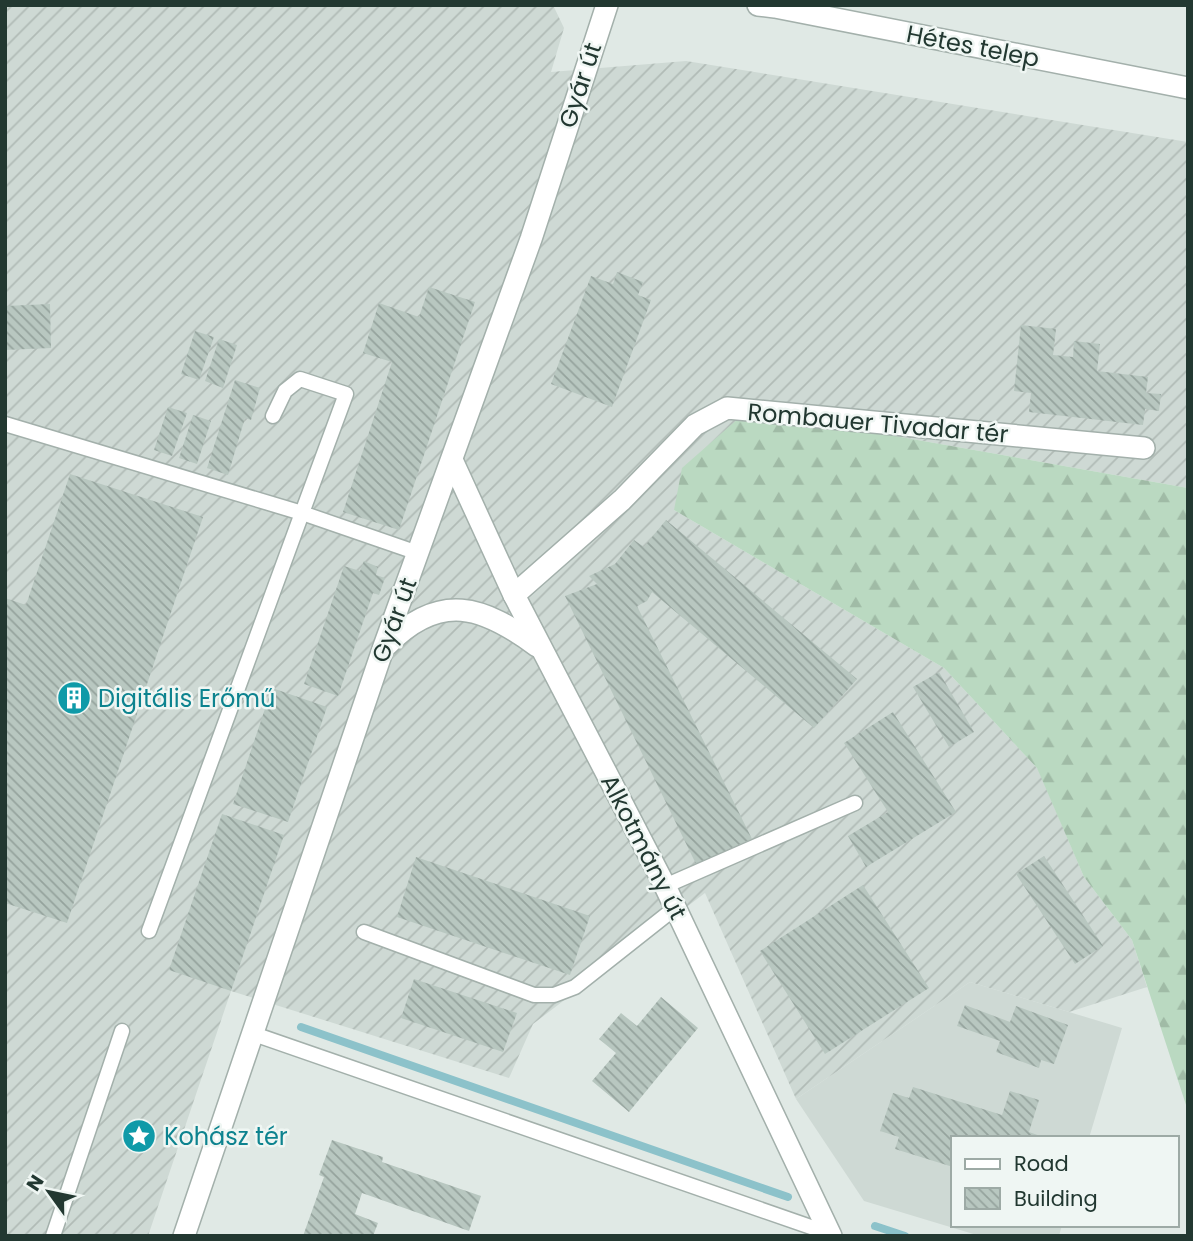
<svg xmlns="http://www.w3.org/2000/svg" width="1193" height="1241" font-family="Poppins,sans-serif">
	<defs>
		<pattern id="industrial-furrows" width="10" height="10" patternUnits="userSpaceOnUse" patternTransform="scale(1.75)"><rect width="10" height="10" fill="#ced9d4"/><path d="M-1 1l2-2M0 10L10 0M9 11l2-2" fill="none" stroke="#b1bbb6"/></pattern>
		<pattern id="forest-firs" width="22" height="20" patternUnits="userSpaceOnUse" patternTransform="scale(1.75)"><rect width="22" height="20" fill="#bad9c1"/><path d="M5 1l3.5 6h-7zM16 11l3.5 6h-7z" fill="#a0bba6"/></pattern>
		<pattern id="building-back-hatch" width="6" height="6" patternUnits="userSpaceOnUse" patternTransform="scale(1.75)"><rect width="6" height="6" fill="#b8c7c0"/><path d="M-1 5l2 2M0 0l6 6M5-1l2 2" fill="none" stroke="#95a39d"/></pattern>
	</defs>
	<rect width="100%" height="100%" fill="#e0e9e5"/>
	<polygon fill="#ced9d4" points="970,982 1122,1028 1089,1138 953,1138 953,1225 1062,1225 1059,1236 980,1236 864,1201 796,1099"/>
	<polygon fill="url(#industrial-furrows)" points="5,5 553,5 564,28 551,72 686,61 1188,142 1188,488 748,410 674,510 944,668 1038,769 1084,877 1132,940 1147,987 1069,1012 970,982 796,1099 705,893 533,1024 509,1078 231,991 148,1236 5,1236"/>
	<polygon fill="url(#forest-firs)" points="748,410 1188,488 1188,1111 1132,940 1084,877 1037,768 944,668 674,510 682,468"/>
	<g fill="none" stroke-linecap="round" stroke-linejoin="round">
		<g stroke="#8cc2ca" stroke-width="8">
			<polyline points="301,1027 788,1197"/>
			<polyline points="875,1226 905,1236"/>
		</g>
	</g>
	<g fill="url(#building-back-hatch)">
		<polygon points="617,272 643,282 638,295 651,300 612,407 551,384 591,276 613,284"/>
		<polygon points="429,287 475,302 399,530 343,512 392,362 363,353 379,303 419,317"/>
		<polygon points="50,304 51,348 5,350 5,306"/>
		<polygon points="1021,325 1056,329 1053,355 1073,357 1074,341 1100,344 1097,371 1148,377 1146,393 1161,394 1159,411 1145,409 1143,425 1029,412 1031,393 1014,391"/>
		<polygon points="195,331 214,337 199,380 181,374"/>
		<polygon points="219,339 237,345 223,388 205,381"/>
		<polygon points="235,380 260,388 251,420 245,418 228,475 207,468"/>
		<polygon points="168,407 187,413 172,456 154,450"/>
		<polygon points="193,415 211,421 197,464 179,458"/>
		<polygon points="70,474 203,517 67,923 5,903 5,598 26,605"/>
		<polygon points="666,520 857,679 814,728 652,592 647,601 637,606 752,839 696,864 565,596 597,584 589,576 615,564 634,540 644,547"/>
		<polygon points="364,561 378,567 376,575 385,578 379,595 373,593 338,696 304,684 344,566 360,571"/>
		<polygon points="939,672 974,732 949,747 913,687"/>
		<polygon points="272,688 327,707 288,822 233,804"/>
		<polygon points="893,712 956,812 866,867 848,836 888,812 844,743"/>
		<polygon points="222,814 284,835 231,991 169,970"/>
		<polygon points="1044,856 1103,946 1075,964 1016,874"/>
		<polygon points="416,857 590,916 570,975 397,917"/>
		<polygon points="863,885 929,988 825,1054 760,951"/>
		<polygon points="414,979 517,1013 503,1052 401,1018"/>
		<polygon points="661,997 698,1028 629,1112 592,1081 616,1053 599,1039 621,1013 637,1026"/>
		<polygon points="965,1005 1010,1022 1016,1006 1068,1025 1054,1064 1041,1060 1039,1068 996,1052 1000,1041 957,1026"/>
		<polygon points="913,1087 1002,1115 1010,1091 1039,1100 1029,1132 1046,1138 953,1138 953,1167 895,1149 899,1137 880,1131 893,1093 909,1098"/>
		<polygon points="332,1140 383,1157 382,1162 481,1196 469,1231 362,1193 355,1214 378,1223 373,1236 303,1236 324,1177 319,1175"/>
	</g>
	<g fill="none" stroke-linecap="round" stroke-linejoin="round">
		<g stroke="#a3b0ab" stroke-width="17">
			<g id="lane">
				<polyline points="273,416 285,391 300,379 346,394 302,513 418,553"/>
				<polyline points="5,424 302,513 149,931"/>
				<polyline points="665,886 855,803"/>
				<polyline points="364,932 534,995 554,995 575,987 675,908"/>
				<polyline points="251,1033 831,1234"/>
				<polyline points="53,1236 122,1031"/>
			</g>
		</g>
		<g stroke="#a3b0ab" stroke-width="24">
			<g id="street">
				<polyline points="758,5 775,7 1188,88"/>
				<polyline points="452,460 514,595 665,886 831,1236"/>
				<polyline points="514,595 622,500 695,425 727,408 1144,448"/>
				<path d="M387 645C440 591 483 606 537 646"/>
				<polyline points="184,1236 383,649 531,239 607,5"/>
			</g>
		</g>
		<use href="#lane" stroke="#fff" stroke-width="14"/>
		<use href="#street" stroke="#fff" stroke-width="21"/>
	</g>
	<defs>
		<g id="building-disc" transform="scale(1.75)"><circle r="9.5" fill="#0f9aa8" stroke="#eff6f3"/><path d="M-4-6H4V6H1V3H-1V6H-4ZM-2.5-4.3h1.7v1.8h-1.7ZM.8-4.3h1.7v1.8H.8ZM-2.5-1h1.7V.8h-1.7ZM.8-1h1.7V.8H.8Z" fill="#fff"/></g>
		<g id="sight-disc" transform="scale(1.75)"><circle r="9.5" fill="#0f9aa8" stroke="#eff6f3"/><path d="M0-6L1.8-2.2L6-1.7L2.9 1.2L3.7 5.4L0 3.3L-3.7 5.4L-2.9 1.2L-6-1.7L-1.8-2.2Z" fill="#fff"/></g>
	</defs>
	<g fill-rule="evenodd">
		<use href="#building-disc" x="74" y="698"/>
		<use href="#sight-disc" x="139" y="1136"/>
	</g>
	<g text-anchor="middle" dominant-baseline="central" stroke-width="5" stroke-linejoin="round" paint-order="stroke">
		<g font-size="24" fill="#223831" stroke="#eff6f3">
			<text transform="translate(973 46) rotate(11)">Hétes telep</text>
			<text transform="translate(580 85) rotate(-72)">Gyár út</text>
			<text transform="translate(878 423) rotate(5)">Rombauer Tivadar tér</text>
			<text transform="translate(394 620) rotate(-70)">Gyár út</text>
			<text transform="translate(644 847) rotate(63)">Alkotmány út</text>
		</g>
		<g font-size="24" fill="#0d838f" stroke="#eff6f3" text-anchor="start">
			<text x="98" y="698">Digitális Erőmű</text>
			<text x="164" y="1136">Kohász tér</text>
		</g>
	</g>
	<rect width="1193" height="1241" fill="none" stroke="#223831" stroke-width="14"/>
	<rect x="951" y="1136" width="228" height="91" fill="#eff6f3" stroke="#9daaa5" stroke-width="2"/>
	<rect x="965" y="1159" width="35" height="10" fill="#ffffff" stroke="#9daaa5" stroke-width="2"/>
	<text x="1014" y="1171" font-size="21" fill="#223831">Road</text>
	<rect x="965" y="1188" width="35" height="21" fill="url(#building-back-hatch)" stroke="#9daaa5" stroke-width="2"/>
	<text x="1014" y="1206" font-size="21" fill="#223831">Building</text>
	<g transform="translate(49 1192) rotate(303)" stroke="#eff6f3" stroke-width="5" paint-order="stroke">
	<path d="M0-5L12 26L0 18L-12 26Z" fill="#223831"/>
	<text y="-10" font-size="19" font-weight="bold" text-anchor="middle" fill="#223831">N</text>
	</g>
</svg>
